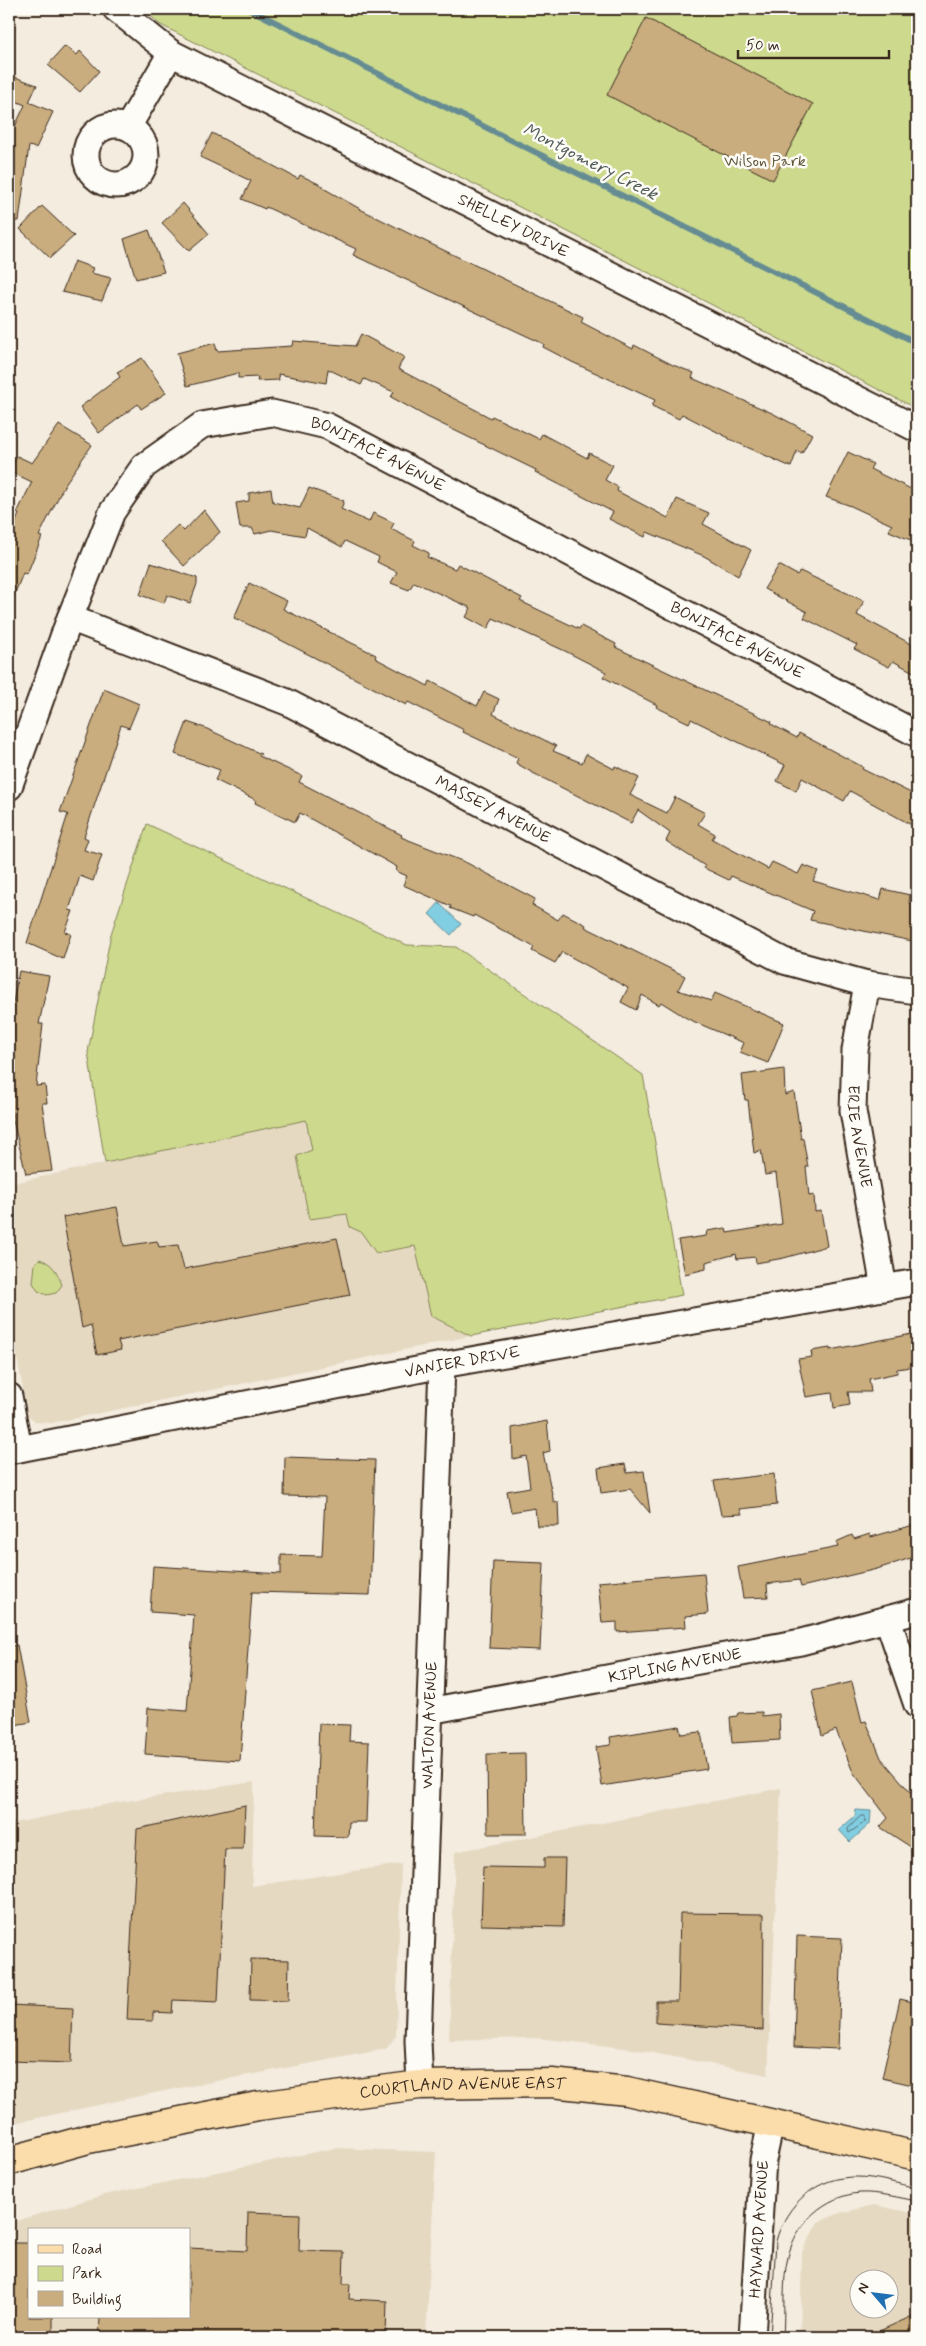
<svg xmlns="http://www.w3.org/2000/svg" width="926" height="2346" font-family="Mynerve,sans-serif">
	<rect width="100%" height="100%" fill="#f3ecdf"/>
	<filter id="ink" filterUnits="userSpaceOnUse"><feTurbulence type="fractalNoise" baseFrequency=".02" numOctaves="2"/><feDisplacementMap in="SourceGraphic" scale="10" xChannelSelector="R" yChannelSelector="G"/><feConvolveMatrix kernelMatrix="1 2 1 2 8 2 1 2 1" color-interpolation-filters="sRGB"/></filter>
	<g filter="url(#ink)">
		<g fill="#e6d9c2" fill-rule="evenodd">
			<polygon points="147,824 407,945 456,947 643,1075 682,1295 471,1336 52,1423 36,1422 28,1415 9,1315 9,1184 105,1163 88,1052 111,934"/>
			<polygon points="254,1782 252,1886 401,1864 396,2036 386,2049 159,2092 9,2124 9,1824 114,1803"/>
			<polygon points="781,1788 768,2075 632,2049 566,2041 534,2038 449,2040 455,1852"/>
			<path d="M335 2148 436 2152 426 2337H9V2223L104 2195ZM29 2230H189V2317H29Z"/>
			<path d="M874 2205 917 2214V2337H800L802 2252 818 2222 840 2213ZM858 2278H888V2308H858Z"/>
		</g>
		<g fill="#cdda8d" stroke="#848256">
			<polygon points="144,9 917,9 917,409 159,24"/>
			<polygon points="147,824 407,945 456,947 643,1075 682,1295 471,1336 431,1316 415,1246 376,1253 361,1232 350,1227 347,1214 309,1219 297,1156 312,1150 306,1120 105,1163 88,1052 111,934"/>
			<path d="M39 1259C52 1262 58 1273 62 1285L56 1293 47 1295 38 1291 33 1283 35 1264Z"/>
		</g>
		<g fill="#81cde1" stroke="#658c93">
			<polygon points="439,903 461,924 451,935 429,914"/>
			<polygon points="856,1810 871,1811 870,1824 850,1842 839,1830 855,1816"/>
		</g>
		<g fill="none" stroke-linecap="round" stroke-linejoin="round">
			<polygon stroke="#576b6c" stroke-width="1" points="861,1816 865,1816 865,1822 849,1833 848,1829"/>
			<polyline stroke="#658c93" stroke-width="6" points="249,9 917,343"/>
		</g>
		<g fill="#c9ad7e" stroke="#3b2a1e">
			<polygon points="646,18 813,104 773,180 607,95"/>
			<polygon points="65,46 77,55 80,51 99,71 80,92 48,65"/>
			<polygon points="9,75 37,85 29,102 53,112 36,148 29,146 19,221 9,221 9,139 25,105 9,98"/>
			<polygon points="212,133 298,179 300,175 323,186 323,188 362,210 410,234 583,317 581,322 633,349 634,345 673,365 694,373 692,378 772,413 812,434 802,453 797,451 791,467 729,439 729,438 682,414 679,419 652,406 655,400 572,362 543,347 544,344 353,255 356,249 266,207 265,209 242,199 251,181 200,157"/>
			<polygon points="183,203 209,234 189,251 162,223"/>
			<polygon points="42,206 74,236 50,258 20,229"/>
			<polygon points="149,230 164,272 136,279 124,239"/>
			<polygon points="74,261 93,268 91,273 111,278 102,301 62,292"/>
			<polygon points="361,334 404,357 398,369 491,418 492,416 539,439 542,434 587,458 589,453 613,465 605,480 618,487 617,491 668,518 677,499 709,513 703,524 751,550 738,576 704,556 647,532 645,537 609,519 613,512 535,472 536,470 427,417 391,397 394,392 364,379 361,385 328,369 326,383 278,374 279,380 257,381 258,377 238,378 238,373 187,386 177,353 215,343 217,351 292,346 293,341 355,346"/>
			<polygon points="142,358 166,393 141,409 138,404 99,433 80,407 120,377 117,372"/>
			<polygon points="59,425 92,445 65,484 39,536 42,537 27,574 23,573 9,608 9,539 19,514 17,513 32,482 9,471 17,456 32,463"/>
			<polygon points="848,452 873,464 870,469 917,492 917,533 913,541 889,531 892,525 851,506 826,497"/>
			<polygon points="309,488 344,501 341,509 369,522 373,513 394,523 391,529 415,541 413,545 429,553 427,557 455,569 458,564 522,598 520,601 579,629 581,626 616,644 615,647 772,722 771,724 797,738 799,733 863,767 862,769 917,796 917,828 850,791 844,801 802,778 796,791 777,781 785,765 691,719 689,723 656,707 657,705 603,677 606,672 565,651 493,618 488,629 466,617 471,608 414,582 409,590 391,583 397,572 377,562 379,557 345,541 342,547 307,528 305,536 271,530 255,534 252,528 240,528 236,503 249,501 249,493 271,489 273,502 300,508"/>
			<polygon points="204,510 220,532 184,566 161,541 178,525 184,531"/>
			<polygon points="151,563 197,578 197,584 190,603 167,595 164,603 140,595"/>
			<polygon points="779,565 797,575 800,571 864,601 857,615 917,647 917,674 893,661 889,667 854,649 857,645 804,618 807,612 764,589"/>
			<polygon points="249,583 287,601 283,609 376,655 375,658 428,686 430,681 477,706 484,692 499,699 493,714 556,746 553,751 582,763 586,754 614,769 615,766 639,778 630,795 667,813 675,797 705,813 698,824 715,834 712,839 768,869 772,862 798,874 803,865 818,871 813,881 880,900 883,889 910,895 909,903 917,905 917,942 810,920 813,911 731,876 729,880 704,868 705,866 666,841 670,833 638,810 631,823 531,772 516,763 518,758 463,732 464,730 408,702 406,705 271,635 234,618"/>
			<polygon points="104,689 139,704 129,728 121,725 84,837 88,839 84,850 102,855 93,881 80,876 69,910 73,911 65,932 71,934 63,959 27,943 68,814 60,812"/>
			<polygon points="187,722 205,728 261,754 259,756 302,776 299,782 402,835 401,837 467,863 535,899 532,905 558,920 563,913 586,925 585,927 685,976 678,990 711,1001 715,993 784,1023 768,1063 740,1052 744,1043 688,1019 661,1002 659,1005 642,995 636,1010 621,1002 628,988 562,952 555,963 532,951 534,947 474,915 473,917 450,908 451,906 403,885 407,876 396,871 397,867 300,813 295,822 255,803 256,800 215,780 220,770 175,754"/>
			<polygon points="19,971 49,976 39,1024 43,1024 36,1086 45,1085 47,1103 42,1103 52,1171 26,1174 9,1104 9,1023"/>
			<polygon points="784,1069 785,1095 794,1092 801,1139 803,1138 808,1167 806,1167 809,1196 814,1195 815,1212 821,1211 827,1246 784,1258 756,1263 755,1257 737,1259 736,1254 706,1262 706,1269 685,1274 678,1240 706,1236 707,1231 726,1228 727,1233 782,1224 776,1173 765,1175 761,1150 754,1153 748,1100 745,1100 742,1075"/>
			<polygon points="117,1207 124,1246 157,1241 159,1247 178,1245 184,1269 337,1238 350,1295 118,1341 121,1350 97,1355 91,1325 82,1328 63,1217"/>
			<polygon points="917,1333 917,1366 897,1369 897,1373 869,1379 871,1392 848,1392 850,1405 834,1408 832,1393 806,1397 798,1359 812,1357 811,1351 830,1348 830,1350"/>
			<polygon points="547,1421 550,1451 543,1453 554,1503 558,1502 559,1526 537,1526 535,1508 511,1512 507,1491 530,1487 526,1456 513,1459 512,1428"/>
			<polygon points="285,1457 375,1460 370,1595 252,1592 240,1761 145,1754 148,1708 187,1711 194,1615 150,1612 153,1566 281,1574 281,1555 322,1556 325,1497 284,1496"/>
			<polygon points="625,1464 627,1473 644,1471 650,1513 630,1489 601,1493 598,1468"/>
			<polygon points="774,1474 777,1505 740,1509 742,1514 721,1515 714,1481"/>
			<polygon points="914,1525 917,1535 917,1556 877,1569 801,1587 799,1580 767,1584 768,1597 743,1598 738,1567 838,1547 836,1542 852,1535 854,1539 870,1534 871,1537"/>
			<polygon points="493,1561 544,1563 540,1650 489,1648"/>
			<polygon points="704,1573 708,1614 685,1616 686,1627 617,1632 617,1622 602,1623 598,1582"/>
			<polygon points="17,1645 31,1722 9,1726 9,1646"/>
			<polygon points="852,1682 862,1722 866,1721 881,1758 917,1800 917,1851 880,1827 888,1818 853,1772 836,1730 822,1736 812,1691"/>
			<polygon points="762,1712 762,1716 779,1714 780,1740 732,1743 730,1717 737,1716 738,1713"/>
			<polygon points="319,1724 350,1725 349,1741 369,1742 366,1822 349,1822 348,1837 315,1836"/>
			<polygon points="679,1726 681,1734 701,1732 707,1769 602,1786 596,1747 611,1745 610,1737"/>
			<polygon points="525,1753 526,1834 488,1834 487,1754"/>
			<polygon points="245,1805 243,1849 225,1849 218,2002 173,2000 172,2013 153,2012 153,2021 127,2020 137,1829"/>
			<polygon points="544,1858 565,1858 563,1927 481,1925 483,1867 544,1868"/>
			<polygon points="680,1913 764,1914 763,2030 656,2023 656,2001 678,2001"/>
			<polygon points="797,1936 842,1938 838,2049 794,2047"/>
			<polygon points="251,1959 289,1960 288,2001 250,2000"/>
			<polygon points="900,1999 917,2003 917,2086 882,2078"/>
			<polygon points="9,2005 73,2008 71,2063 9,2061"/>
			<polygon points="248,2212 300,2214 299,2251 344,2252 343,2284 350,2284 349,2299 387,2301 386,2337 99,2337 100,2317 189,2317 189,2248 247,2251"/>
			<polygon points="12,2243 29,2243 29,2317 53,2317 53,2337 11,2337"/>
			<polygon points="917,2314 917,2337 866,2337"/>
		</g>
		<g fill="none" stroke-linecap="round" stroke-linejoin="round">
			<g stroke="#3b2a1e" stroke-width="29">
				<g id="minor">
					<path id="s1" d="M116 9 171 53 917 429"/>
					<circle cx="116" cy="155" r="30"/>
					<polyline points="128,127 171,53"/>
					<path id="s2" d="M70 618 287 702 784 961 867 984 917 991"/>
					<path id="s3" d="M9 787 70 618 112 512 144 466 202 425 272 413 327 426 917 734"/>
					<path id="s4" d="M867 984 855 1050 853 1111 884 1288"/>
					<polyline points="9,1396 19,1449"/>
					<path id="s5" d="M9 1451 442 1365 917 1282"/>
					<polyline points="888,1620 917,1705"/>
					<path id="s6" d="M429 1711 801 1642 917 1611"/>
					<path id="s7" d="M420 2085 418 2041 442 1365"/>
					<path id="s8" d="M752 2337 763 2160 771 2123"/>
				</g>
			</g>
			<g stroke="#3b2a1e" stroke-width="31">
				<g id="major">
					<path id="s9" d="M9 2161 88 2139 258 2106 420 2085 552 2083 627 2091 917 2156"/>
				</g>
			</g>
			<use href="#minor" stroke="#fdfcf7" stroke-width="25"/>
			<use href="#major" stroke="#faddab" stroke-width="28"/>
			<g stroke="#3b2a1e" stroke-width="1">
				<path d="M770 2337 776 2241C786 2204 817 2176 857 2177 877 2177 898 2184 917 2188"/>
				<path d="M783 2337C785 2313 782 2280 788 2257 796 2222 825 2196 860 2193 879 2192 899 2198 917 2201"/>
			</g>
		</g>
	</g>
	<g text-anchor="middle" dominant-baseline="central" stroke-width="5" stroke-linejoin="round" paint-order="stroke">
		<g font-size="16" fill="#60563a" stroke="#fdfcf7">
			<text x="765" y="161">Wilson Park</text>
		</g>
		<g font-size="16" fill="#3b2a1e" stroke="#fdfcf7">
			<text stroke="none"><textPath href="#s1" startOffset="454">SHELLEY DRIVE</textPath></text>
			<text stroke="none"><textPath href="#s3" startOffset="606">BONIFACE AVENUE</textPath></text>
			<text stroke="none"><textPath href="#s3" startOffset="1011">BONIFACE AVENUE</textPath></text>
			<text stroke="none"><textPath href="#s2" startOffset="465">MASSEY AVENUE</textPath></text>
			<text stroke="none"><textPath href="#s4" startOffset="154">ERIE AVENUE</textPath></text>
			<text stroke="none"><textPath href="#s5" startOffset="462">VANIER DRIVE</textPath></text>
			<text stroke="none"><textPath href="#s6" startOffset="250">KIPLING AVENUE</textPath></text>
			<text stroke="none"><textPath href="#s7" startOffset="360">WALTON AVENUE</textPath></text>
			<text stroke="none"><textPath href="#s9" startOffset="461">COURTLAND AVENUE EAST</textPath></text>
			<text stroke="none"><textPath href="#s8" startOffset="108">HAYWARD AVENUE</textPath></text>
		</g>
		<g font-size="18" font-style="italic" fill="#505b58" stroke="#fdfcf7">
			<text transform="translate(590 162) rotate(27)">Montgomery Creek</text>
		</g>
	</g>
	<rect width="926" height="2346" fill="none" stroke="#fdfcf7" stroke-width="30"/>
	<rect x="15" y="15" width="896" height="2316" fill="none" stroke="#3b2a1e" stroke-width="2" filter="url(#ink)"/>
	<rect x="28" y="2228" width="162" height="90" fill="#fdfcf7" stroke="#afa8a0"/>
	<rect x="38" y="2245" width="25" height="8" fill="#faddab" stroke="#afa8a0"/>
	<text x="72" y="2254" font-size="15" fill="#3b2a1e">Road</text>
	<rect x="38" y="2266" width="25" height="15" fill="#cdda8d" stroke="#afa8a0"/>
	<text x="72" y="2278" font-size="15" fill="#3b2a1e">Park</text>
	<rect x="38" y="2291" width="25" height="15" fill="#c9ad7e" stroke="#afa8a0"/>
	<text x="72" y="2304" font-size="15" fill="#3b2a1e">Building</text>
	<g transform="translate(874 2294) rotate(298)"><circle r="24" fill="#fdfcf7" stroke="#afa8a0"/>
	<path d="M0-4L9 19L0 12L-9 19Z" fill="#1f6fb2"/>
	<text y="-8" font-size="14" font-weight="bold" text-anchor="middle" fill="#3b2a1e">N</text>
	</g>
	<path d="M738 50v8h151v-8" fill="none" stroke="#3b2a1e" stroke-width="2.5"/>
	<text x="746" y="50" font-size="15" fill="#3b2a1e" stroke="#fdfcf7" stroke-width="4" paint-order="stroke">50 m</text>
</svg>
